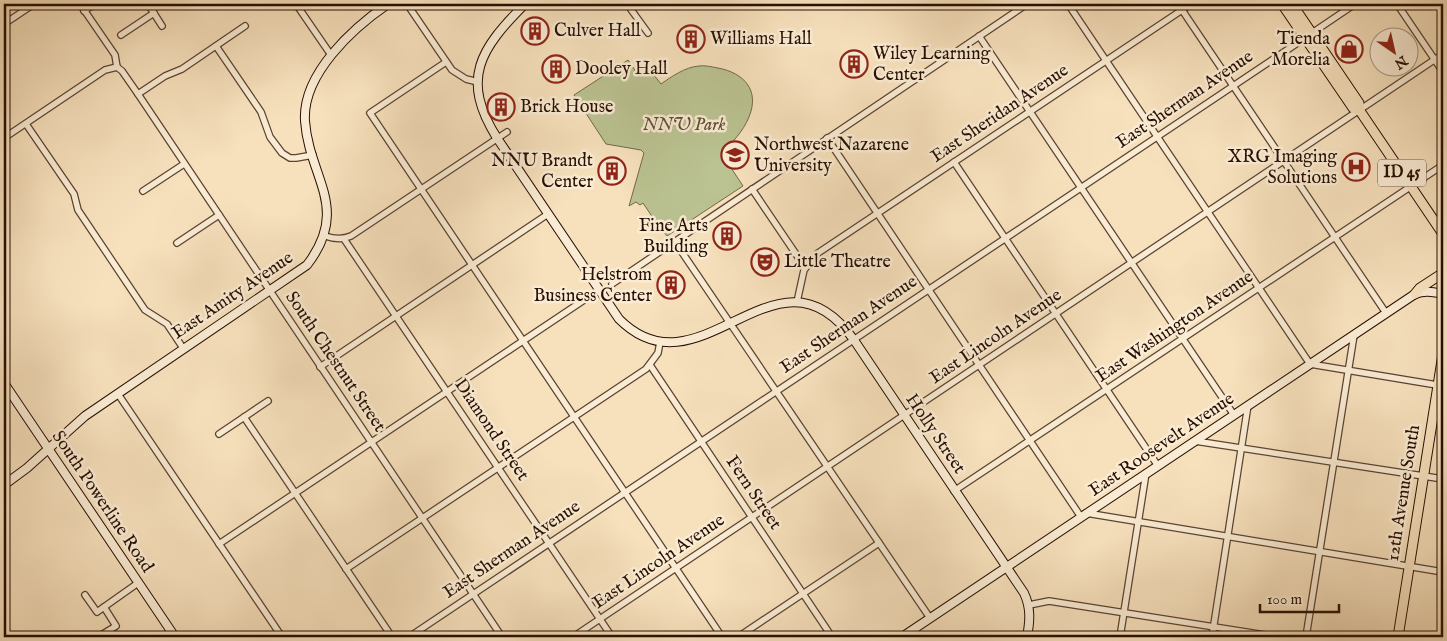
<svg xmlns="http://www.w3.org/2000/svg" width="1447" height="641" font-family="'IM FELL English',serif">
	<rect width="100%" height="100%" fill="#f7e1bd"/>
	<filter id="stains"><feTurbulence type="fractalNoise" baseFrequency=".004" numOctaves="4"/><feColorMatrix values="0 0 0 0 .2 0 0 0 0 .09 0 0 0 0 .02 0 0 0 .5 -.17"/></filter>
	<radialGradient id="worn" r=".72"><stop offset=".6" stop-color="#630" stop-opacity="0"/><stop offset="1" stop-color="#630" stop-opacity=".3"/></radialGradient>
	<path fill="#bbc392" stroke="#71684a" d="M628 60 639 76 650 70 661 84C671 77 685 67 699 66 705 65 712 67 718 68 744 73 760 90 749 117 743 132 732 142 722 154L743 186 667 236 657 224 643 203 640 205 636 202 629 206 644 153 641 150 606 144 574 95Z"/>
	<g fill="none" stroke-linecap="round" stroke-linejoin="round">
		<g stroke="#5b4330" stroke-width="8">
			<g id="street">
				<polyline points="80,4 115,55 117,67 122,71 138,94 502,637"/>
				<polyline points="148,4 162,26"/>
				<polyline points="296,4 331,55"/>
				<polyline points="407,4 452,70 466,79 478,82"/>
				<polyline points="627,4 648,33"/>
				<polyline points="1068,4 1310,364 1443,386"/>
				<polyline points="1178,4 1386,313"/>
				<polyline points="1397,4 1443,72"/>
				<polyline points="84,11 95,4"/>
				<polyline points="4,24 34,4"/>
				<polyline points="1312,33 1355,4"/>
				<polyline points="121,35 154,13"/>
				<polyline points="979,36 1234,415"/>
				<polyline points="216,46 261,112 270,137 282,153 290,158 296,158 313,155"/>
				<polyline points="446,62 370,113 722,637"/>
				<polyline points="138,94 165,76 182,69 245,26"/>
				<polyline points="26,124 74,194 78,210 145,310 167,324 183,348"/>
				<polyline points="4,138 105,70 117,67"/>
				<polyline points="827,138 1081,517"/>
				<polyline points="954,162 1158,466"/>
				<polyline points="752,189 800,260 806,266"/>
				<polyline points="143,191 184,164"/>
				<polyline points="4,234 5,235"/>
				<path d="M325 236C334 239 342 240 351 236L507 132"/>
				<polyline points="344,239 612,637"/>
				<polyline points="675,242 930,618"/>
				<polyline points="177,243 219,215"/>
				<polyline points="612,284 1027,4"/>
				<polyline points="797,302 804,270 818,253 1191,4"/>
				<polyline points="650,365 832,637"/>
				<polyline points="320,367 548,214"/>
				<polyline points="118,394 282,637"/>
				<polyline points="244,417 392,637"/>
				<polyline points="219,434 268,401"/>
				<polyline points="1195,441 1443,479"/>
				<polyline points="954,491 1443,165"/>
				<polyline points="1086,513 1443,572"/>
				<polyline points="219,544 599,290"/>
				<polyline points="346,569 646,369 658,353 660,342"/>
				<polyline points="85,595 97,612 138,583"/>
				<polyline points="1029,605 1049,601 1278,637"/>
				<polyline points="98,637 116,626 104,607"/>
				<polyline points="409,637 1305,38"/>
				<polyline points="573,637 1443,54"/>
				<polyline points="738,637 879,543"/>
				<polyline points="1120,637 1146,473"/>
				<polyline points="1212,637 1248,405"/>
				<polyline points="1306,637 1354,335"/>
			</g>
		</g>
		<g stroke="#270e01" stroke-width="10">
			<g id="secondary">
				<path d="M525 4C480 49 460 79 497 138L619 319C701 401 777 231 854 340L1024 593C1031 608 1030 621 1027 637"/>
				<polyline points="4,383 175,637"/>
				<path d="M4 485 27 468 85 416 307 265C351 208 309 178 305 121 302 74 353 28 388 4"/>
				<path d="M902 637 1415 294C1425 290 1433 292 1443 294"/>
			</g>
		</g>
		<g stroke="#270e01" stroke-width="11">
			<g id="primary">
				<polyline points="1282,4 1353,108 1360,111 1443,234"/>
				<polyline points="1292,4 1359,103 1360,111"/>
				<polyline points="1415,294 1420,288 1443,273"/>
				<polyline points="1398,637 1443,354"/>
			</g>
		</g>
		<use href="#street" stroke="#faecd4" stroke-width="5.5"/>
		<use href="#secondary" stroke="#faecd4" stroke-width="8"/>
		<use href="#primary" stroke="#f7e1bd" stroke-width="9"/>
	</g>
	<defs>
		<g id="building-ring" transform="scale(1.4375)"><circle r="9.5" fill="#faecd4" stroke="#8f2418" stroke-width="1.5"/><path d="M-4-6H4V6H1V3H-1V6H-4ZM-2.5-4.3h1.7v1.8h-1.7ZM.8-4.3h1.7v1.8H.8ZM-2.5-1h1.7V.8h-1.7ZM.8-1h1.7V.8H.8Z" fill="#8f2418"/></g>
		<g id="shop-ring" transform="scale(1.4375)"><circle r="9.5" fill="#faecd4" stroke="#8f2418" stroke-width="1.5"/><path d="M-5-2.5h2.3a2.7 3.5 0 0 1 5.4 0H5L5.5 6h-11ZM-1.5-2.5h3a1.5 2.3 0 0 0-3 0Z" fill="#8f2418"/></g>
		<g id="university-ring" transform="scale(1.4375)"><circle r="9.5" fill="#faecd4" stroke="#8f2418" stroke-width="1.5"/><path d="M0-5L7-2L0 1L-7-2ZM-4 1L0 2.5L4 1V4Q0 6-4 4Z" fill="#8f2418"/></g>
		<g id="hospital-ring" transform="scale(1.4375)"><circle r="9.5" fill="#faecd4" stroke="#8f2418" stroke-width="1.5"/><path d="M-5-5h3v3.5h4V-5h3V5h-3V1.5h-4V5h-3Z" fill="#8f2418"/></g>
		<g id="theatre-ring" transform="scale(1.4375)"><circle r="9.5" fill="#faecd4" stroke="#8f2418" stroke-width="1.5"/><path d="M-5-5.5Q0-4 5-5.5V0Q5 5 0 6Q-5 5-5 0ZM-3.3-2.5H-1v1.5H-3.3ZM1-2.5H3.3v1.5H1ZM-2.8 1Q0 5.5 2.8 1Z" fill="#8f2418"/></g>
	</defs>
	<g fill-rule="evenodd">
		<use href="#building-ring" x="535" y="31"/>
		<use href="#building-ring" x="691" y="39"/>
		<use href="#shop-ring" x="1349" y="49"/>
		<use href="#building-ring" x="854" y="64"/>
		<use href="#building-ring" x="556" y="69"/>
		<use href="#building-ring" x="501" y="107"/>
		<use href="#university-ring" x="735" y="155"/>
		<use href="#hospital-ring" x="1356" y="167"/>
		<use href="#building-ring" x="612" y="171"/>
		<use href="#building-ring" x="727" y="236"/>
		<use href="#theatre-ring" x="765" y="262"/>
		<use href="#building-ring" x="671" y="285"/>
	</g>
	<g text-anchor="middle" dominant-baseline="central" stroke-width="5" stroke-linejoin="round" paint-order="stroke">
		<rect fill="#faecd4" stroke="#665140" stroke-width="1" x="1378" y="159.5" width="48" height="27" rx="4"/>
		<g font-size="16" font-weight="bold" fill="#270e01">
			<text x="1402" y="173">ID 45</text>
		</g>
		<g font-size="18" fill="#270e01" stroke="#faecd4" text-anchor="start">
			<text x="554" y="31">Culver Hall</text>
			<text x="710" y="39">Williams Hall</text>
			<text x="1330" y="39" text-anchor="end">Tienda<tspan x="1330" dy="21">Morelia</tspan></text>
			<text x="873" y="54">Wiley Learning<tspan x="873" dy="21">Center</tspan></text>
			<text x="575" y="69">Dooley Hall</text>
			<text x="520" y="107">Brick House</text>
			<text x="754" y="145">Northwest Nazarene<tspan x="754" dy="21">University</tspan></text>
			<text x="1337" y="157" text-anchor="end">XRG Imaging<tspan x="1337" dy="21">Solutions</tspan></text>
			<text x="593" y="161" text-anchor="end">NNU Brandt<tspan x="593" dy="21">Center</tspan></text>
			<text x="708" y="226" text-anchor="end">Fine Arts<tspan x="708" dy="21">Building</tspan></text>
			<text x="784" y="262">Little Theatre</text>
			<text x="652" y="275" text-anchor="end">Helstrom<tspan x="652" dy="21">Business Center</tspan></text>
		</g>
		<g font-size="18" fill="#270e01" stroke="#faecd4">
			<text transform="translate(1185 100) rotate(-34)">East Sherman Avenue</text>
			<text transform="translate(1000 114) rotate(-34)">East Sheridan Avenue</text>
			<text transform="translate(233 296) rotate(-34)">East Amity Avenue</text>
			<text transform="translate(849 325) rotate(-34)">East Sherman Avenue</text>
			<text transform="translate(1175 327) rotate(-34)">East Washington Avenue</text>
			<text transform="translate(996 337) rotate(-34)">East Lincoln Avenue</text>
			<text transform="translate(335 362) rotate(56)">South Chestnut Street</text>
			<text transform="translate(491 430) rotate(56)">Diamond Street</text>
			<text transform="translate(935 434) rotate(56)">Holly Street</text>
			<text transform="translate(1162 445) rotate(-34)">East Roosevelt Avenue</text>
			<text transform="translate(753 493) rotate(56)">Fern Street</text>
			<text transform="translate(1404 493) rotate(-81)">12th Avenue South</text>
			<text transform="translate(102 502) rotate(56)">South Powerline Road</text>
			<text transform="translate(512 550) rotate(-34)">East Sherman Avenue</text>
			<text transform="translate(659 562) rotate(-34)">East Lincoln Avenue</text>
		</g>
		<g font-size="18" font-style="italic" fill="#5b4d34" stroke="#faecd4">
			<text x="684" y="125">NNU Park</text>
		</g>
	</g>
	<rect width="1447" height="641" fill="none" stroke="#f7e1bd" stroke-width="20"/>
	<rect x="5" y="5" width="1437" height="631" fill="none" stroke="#270e01" stroke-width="2.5"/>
	<rect x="10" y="10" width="1427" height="621" fill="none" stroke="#270e01"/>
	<g transform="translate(1394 52) rotate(146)"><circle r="24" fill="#faecd4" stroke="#a69380"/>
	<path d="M0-4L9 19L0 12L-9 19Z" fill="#8f2418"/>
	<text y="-8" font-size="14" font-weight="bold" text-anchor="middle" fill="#270e01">N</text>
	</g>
	<path d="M1260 604v8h79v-8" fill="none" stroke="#270e01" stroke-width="2.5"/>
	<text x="1267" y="604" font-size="15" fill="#270e01" stroke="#faecd4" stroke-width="4" paint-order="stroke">100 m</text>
	<rect width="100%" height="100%" filter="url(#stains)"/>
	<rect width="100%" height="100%" fill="url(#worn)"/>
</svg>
